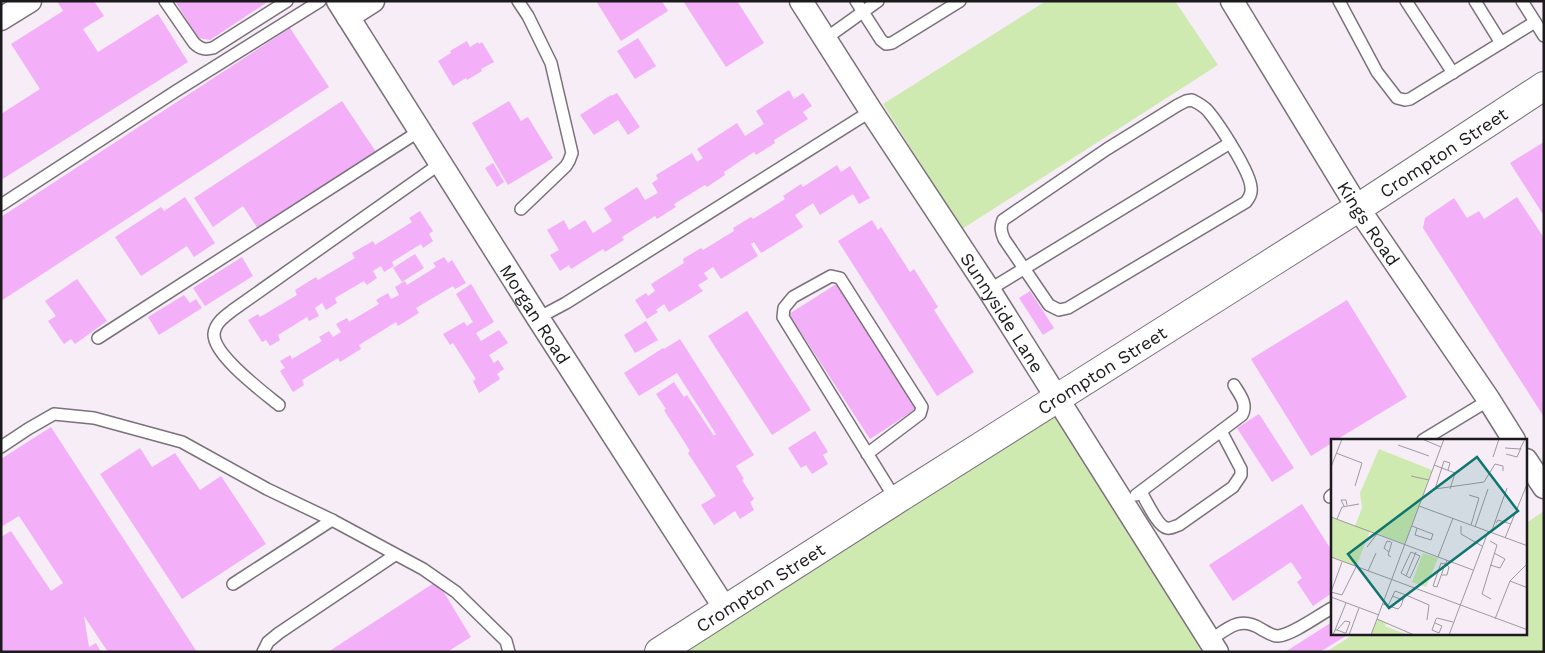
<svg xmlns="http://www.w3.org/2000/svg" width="1545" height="653" font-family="'Work Sans',sans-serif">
	<rect width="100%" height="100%" fill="#f6edf7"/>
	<g fill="#ceeab1">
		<polygon points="1046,1 1175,1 1218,65 962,229 883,104"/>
		<polygon points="1057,399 1215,652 660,652"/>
		<polygon points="1544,511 1544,652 1326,652 1354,634 1526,634 1526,523"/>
	</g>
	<g fill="#f4aff9">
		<polygon points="57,1 94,1 104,16 83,29 98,52 158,14 188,62 1,180 1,114 40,89 11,44 63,11"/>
		<polygon points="175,1 269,1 210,40 198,38"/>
		<polygon points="596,1 662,1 668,11 621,41"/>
		<polygon points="683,1 737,1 764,43 726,67"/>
		<polygon points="290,28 329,87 1,301 1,217"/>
		<polygon points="638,38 656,66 635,79 617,51"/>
		<polygon points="467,41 470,47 478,42 479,44 482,42 494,62 481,69 482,71 467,80 466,78 453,86 438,61 451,53 450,51"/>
		<polygon points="789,90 794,99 803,93 812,106 803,112 808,119 774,140 775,143 756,155 754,152 724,172 725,175 707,187 705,185 674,204 676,207 657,219 655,216 622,237 624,240 605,252 603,249 571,269 569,265 560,271 550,255 559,250 547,230 564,220 569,230 585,220 593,233 612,221 604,208 637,187 645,200 658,193 652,183 658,179 656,175 692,153 697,162 703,158 697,149 737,123 745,136 764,124 756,111"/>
		<polygon points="617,93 640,127 628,135 618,120 594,135 580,115 611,95 611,96"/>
		<polygon points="342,101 376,152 258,229 243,206 213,227 194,198"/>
		<polygon points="509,101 521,121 528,117 553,158 508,185 472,123"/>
		<polygon points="1544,142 1544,216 1510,163"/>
		<polygon points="493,163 504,182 497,187 485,168"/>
		<polygon points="837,165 841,172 850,166 870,198 859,204 853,194 820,215 813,203 795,215 803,227 761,253 754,242 751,244 758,256 721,279 713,267 704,273 708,279 698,285 703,291 669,312 664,304 656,310 658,312 647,319 635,300 646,293 648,296 655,291 651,284 684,263 683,259 701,248 703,250 734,231 733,228 751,217 753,219 785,199 783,196 801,184 803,187"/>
		<polygon points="185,197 215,243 194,257 187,246 141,276 115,237 161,207 164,211"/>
		<polygon points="1517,197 1544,238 1544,417 1423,228 1425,218 1454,198 1467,218 1479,211 1484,219"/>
		<polygon points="420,211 433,231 429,234 433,241 423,248 421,244 392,262 394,266 384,272 381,266 376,269 373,271 377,278 367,285 364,281 335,298 337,303 326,310 322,303 315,308 319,316 309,321 307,317 278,335 280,340 270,346 266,340 262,342 248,320 258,314 260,317 297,295 295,290 316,277 318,280 355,258 352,253 373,241 375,245 412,222 409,218"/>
		<polygon points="872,220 878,230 881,227 910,272 914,269 938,307 934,310 974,372 937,396 838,241"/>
		<polygon points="415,254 424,268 402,282 393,268"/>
		<polygon points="242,257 253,276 205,306 193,288"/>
		<polygon points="444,257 448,263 452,260 466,283 455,289 453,286 416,308 419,313 398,326 396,322 359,345 361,349 340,362 338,358 302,380 304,385 293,392 280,371 285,368 280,361 290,355 292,359 322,341 319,337 329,331 333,337 341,332 336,324 347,318 349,322 379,304 376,300 388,293 391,299 399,295 395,287 405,281 407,285 436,267 433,263"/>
		<polygon points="77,279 107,321 75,344 71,339 64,344 48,321 56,316 45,301"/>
		<polygon points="838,283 919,407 870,439 789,314"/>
		<polygon points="471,284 494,322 476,333 481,341 499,330 508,343 489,355 494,363 498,360 504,369 497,374 500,379 479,393 473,381 476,379 453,343 450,345 443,334 464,322 467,326 473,322 456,294"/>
		<polygon points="1030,291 1054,328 1043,335 1019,298"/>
		<polygon points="184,295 190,303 196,299 202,308 159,335 148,317"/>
		<polygon points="1347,300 1407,397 1336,440 1332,440 1332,443 1311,456 1251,359"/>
		<polygon points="747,311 811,410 772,435 708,336"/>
		<polygon points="646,321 658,340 635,353 624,335"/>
		<polygon points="680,339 754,455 736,466 744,479 742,480 754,499 750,502 754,510 740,519 735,511 714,525 701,505 716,496 688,453 690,451 664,410 666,409 656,394 674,382 684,397 687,395 714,436 716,434 677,373 639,396 624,373 663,348 664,349"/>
		<polygon points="1259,414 1294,468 1272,482 1237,428"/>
		<polygon points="51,427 197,652 108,652 84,616 89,647 96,643 101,652 1,652 1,537 11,531 51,591 63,583 19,516 1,527 1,459"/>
		<polygon points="815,431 828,452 823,455 828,464 812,474 806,465 801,468 788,448"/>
		<polygon points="140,448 152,467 175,453 200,490 221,476 266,544 182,599 100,474"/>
		<polygon points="1302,504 1332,551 1332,593 1313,606 1297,582 1302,578 1291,562 1233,601 1209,565"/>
		<polygon points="437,581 471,637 447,652 328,652"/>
		<polygon points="1332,622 1332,634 1349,634 1320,652 1285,652"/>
	</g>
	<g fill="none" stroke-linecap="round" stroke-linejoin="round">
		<g stroke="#7a717a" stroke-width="14">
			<g id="lane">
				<path d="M165 1 194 43C200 49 205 50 213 48L287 1"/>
				<polyline points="518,1 528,16 551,63 572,153 569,161 566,166 521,209"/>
				<polyline points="856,1 881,40 886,44 892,43 960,1"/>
				<polyline points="1339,1 1377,72 1397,98 1405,100 1410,99 1535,22"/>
				<polyline points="1406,1 1453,73"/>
				<polyline points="1475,1 1501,43"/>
				<polyline points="1522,1 1544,36"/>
				<polyline points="825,39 878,1"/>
				<path d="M1192 100C1198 103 1204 106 1208 111 1219 124 1251 173 1251 188 1252 194 1249 198 1246 202L1068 308 1059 310 1049 305 1004 239C1001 232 1000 227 1003 220L1107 149 1178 105 1186 101Z"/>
				<polyline points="1,205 176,91 320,1"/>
				<polyline points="989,290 1230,143"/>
				<polyline points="538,318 566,303 871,111"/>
				<polyline points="98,338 421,130"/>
				<path d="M279 405C263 392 213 355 214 334 215 323 225 316 233 310L441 163"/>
				<polyline points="1423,440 1489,400"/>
				<polyline points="1,447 28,429 54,414 94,418 182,442 267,489 332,520 423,569 456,592 506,641 509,652"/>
				<polyline points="867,454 920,414 922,407 840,278 831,276 793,297 784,308 783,317 896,500"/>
				<path d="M1141 492C1146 500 1158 527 1167 528 1171 529 1175 526 1179 525L1233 487 1241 475V469L1221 431"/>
				<path d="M1136 495 1242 415C1248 404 1240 395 1234 385"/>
				<polyline points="1330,497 1332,495"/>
				<polyline points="233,584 332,520"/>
				<path d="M1209 641C1227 629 1240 615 1261 629 1267 632 1271 636 1278 636 1292 635 1319 615 1332 608"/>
				<polyline points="263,652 268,642 279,633 395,555"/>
			</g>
		</g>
		<g stroke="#7a717a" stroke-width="25">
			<g id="street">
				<path id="s1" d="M338 1 538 318 726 610"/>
				<path id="s2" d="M801 1 871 111 989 290 1217 652"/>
				<path id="s3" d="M1232 1 1358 208 1489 400 1514 440"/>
				<polyline points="348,17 373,1"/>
				<polyline points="1,19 30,1"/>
				<polyline points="1526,460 1544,487"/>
			</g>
		</g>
		<g stroke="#7a717a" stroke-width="30">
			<g id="secondary">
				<path id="s4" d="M659 652 896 500 1358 208 1544 86"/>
			</g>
		</g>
		<use href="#lane" stroke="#fff" stroke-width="11"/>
		<use href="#street" stroke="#fff" stroke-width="22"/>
		<use href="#secondary" stroke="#fff" stroke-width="28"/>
	</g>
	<g text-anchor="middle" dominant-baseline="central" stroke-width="4" stroke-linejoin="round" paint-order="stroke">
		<g font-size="18" fill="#1d1a1e" stroke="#fffdff">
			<text stroke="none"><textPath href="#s4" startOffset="930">Crompton Street</textPath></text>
			<text stroke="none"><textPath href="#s3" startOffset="261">Kings Road</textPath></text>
			<text stroke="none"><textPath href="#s2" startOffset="371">Sunnyside Lane</textPath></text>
			<text stroke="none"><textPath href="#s1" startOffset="370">Morgan Road</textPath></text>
			<text stroke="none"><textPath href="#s4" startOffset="525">Crompton Street</textPath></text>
			<text stroke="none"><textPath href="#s4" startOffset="120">Crompton Street</textPath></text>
		</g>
	</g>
	<g transform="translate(1331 439)">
		<rect width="196" height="196" fill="#f6edf7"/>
		<path d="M48 10 101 31 74 105 39 92 25 128 0 118V78L24 87 31 69 29 54ZM92 114 107 119 95 148 81 143ZM46 180 55 184 54 187 77 196H40Z" fill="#ceeab1"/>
		<path fill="none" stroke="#9f99a0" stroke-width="1" d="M91 0 110 8M67 6 98 17M174 9 189 10 194 0M5 14 31 24 24 47M175 15 186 18 190 9M162 18 168 0M103 26 124 34 119 50M0 28 11 0M117 31 119 24 113 22 104 50 153 43 164 25 172 27V32M80 37 98 41M138 56 148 59 140 86M13 67 10 61H15L16 66M88 67 197 107M0 78 142 131M6 80 11 68 28 65M165 84 167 81 180 85M81 87 86 89 99 94 102 95 100 101 84 96 86 89M130 87V95L151 107M144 88 157 50M160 94 176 49M174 99 197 43M159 102 166 106 151 155 160 160M36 108 46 95M58 113 53 109 56 102 60 103M80 113 89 117 79 139 70 134ZM0 118 197 191M60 118 57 116 61 103M107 118 122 79M159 126 169 129 174 120 163 114M37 132 45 114M111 136H116L118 128 117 127 114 125 110 124 102 147 106 148 111 134 114 125 115 124 116 121M75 137 85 113M179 142 197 149M0 153 11 156 25 128M0 153 11 123M61 157 72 161 70 167M0 158 48 176M72 161 75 156 98 166 96 181M52 165 67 170 70 167M57 167 64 152 75 156M46 180 83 196M164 180 179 142 197 124M104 184 111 187 108 194 101 191 105 180 106 179 122 183M4 191H6L14 194H15L19 183 14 182 6 191M2 196 15 164M18 196 28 169M40 196 113 0M118 196 157 93"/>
		<path fill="#0f766e" fill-opacity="0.15" stroke="#0f766e" stroke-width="2.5" d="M146 18 187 72 58 169 17 115Z"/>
		<rect width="196" height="196" fill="none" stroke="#1d1a1e" stroke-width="2.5"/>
	</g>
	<rect width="1545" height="653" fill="none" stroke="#1d1a1e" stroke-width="5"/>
</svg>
